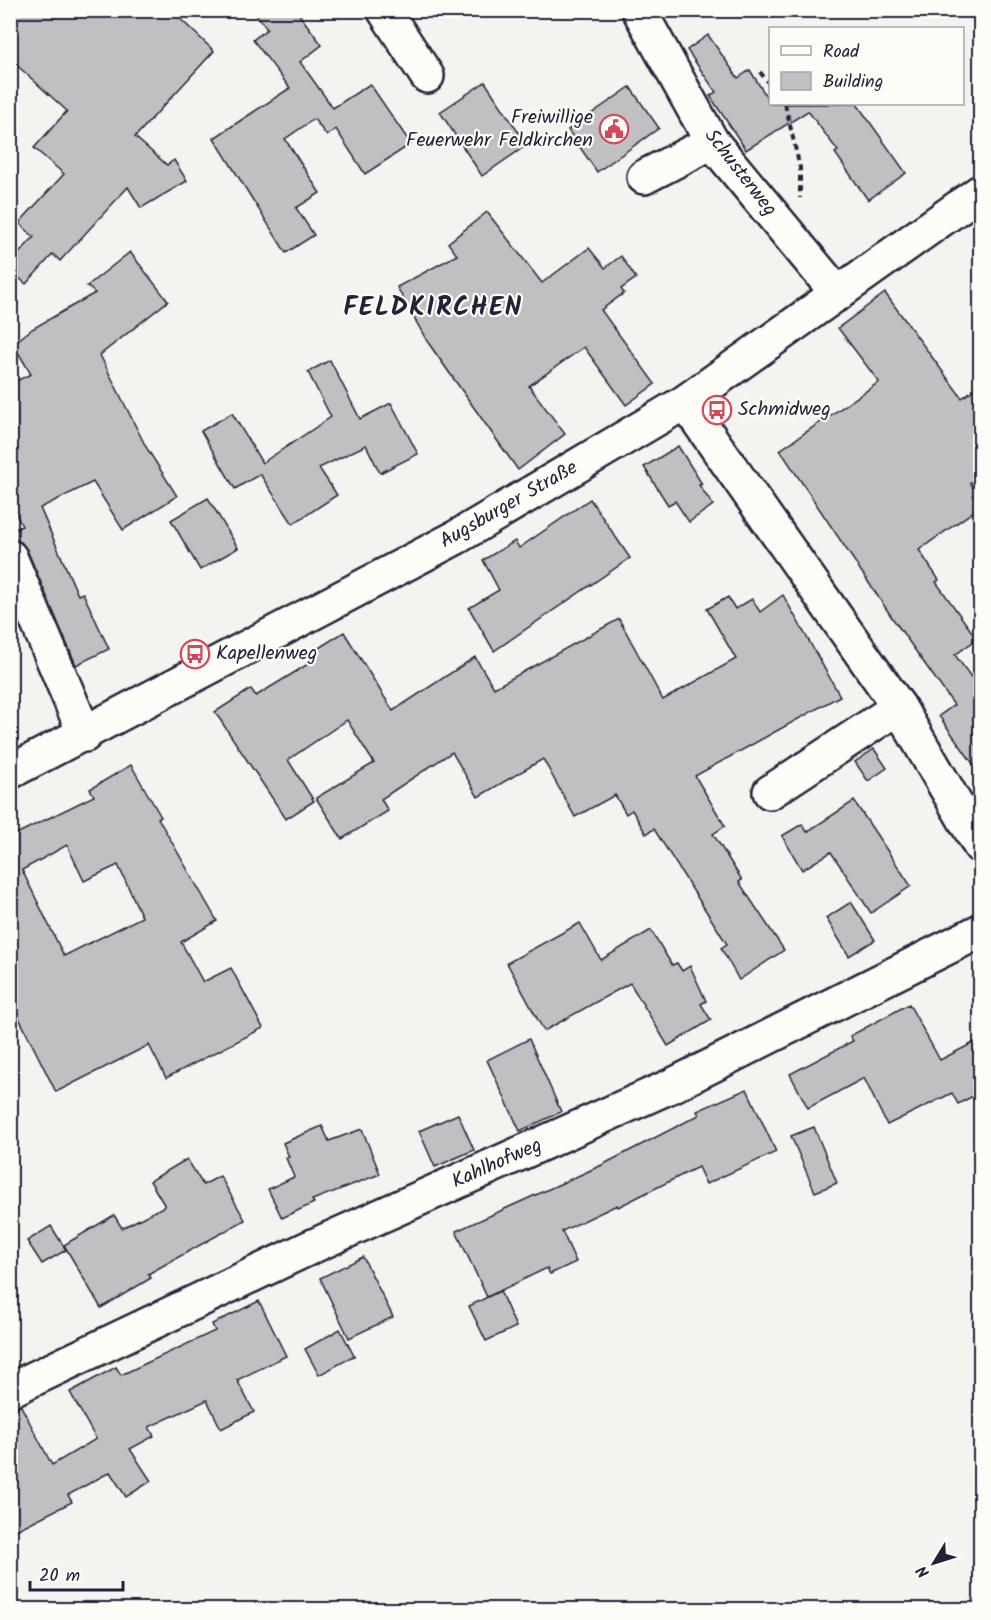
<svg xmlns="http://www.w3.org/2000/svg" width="991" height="1620" font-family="Kalam,sans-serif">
	<rect width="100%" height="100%" fill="#f4f3ef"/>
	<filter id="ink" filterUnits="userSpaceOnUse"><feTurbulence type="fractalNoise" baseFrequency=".0167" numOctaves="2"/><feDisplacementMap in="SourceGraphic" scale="12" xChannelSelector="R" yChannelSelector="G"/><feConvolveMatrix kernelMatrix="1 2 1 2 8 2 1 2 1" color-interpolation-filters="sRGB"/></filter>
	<g filter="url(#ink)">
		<g fill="#c0bfc2" stroke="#22223b" stroke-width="1.5" fill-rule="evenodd">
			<polygon points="10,10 171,10 214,51 135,137 167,165 174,160 187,181 141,208 128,187 60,261 53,254 26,284 10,270 10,263 34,237 19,223 64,174 34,148 67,111 10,59"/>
			<polygon points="253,10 296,10 322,45 300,62 333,108 370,84 411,144 365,174 336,129 327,136 314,119 285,139 320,193 296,208 314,235 286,253 214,138 290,88 253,40 267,29"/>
			<polygon points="708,35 738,78 750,70 771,104 857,104 906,173 868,200 835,153 838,151 808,111 746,150 710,96 716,92 687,50"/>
			<polygon points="485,82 527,145 482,176 440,112"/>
			<polygon points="630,87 659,128 597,172 568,130"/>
			<polygon points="487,212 542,283 589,248 605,268 621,256 636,278 621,289 624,293 601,310 655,384 626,405 584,347 529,386 565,434 518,470 427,341 397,287 457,255 448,243"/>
			<polygon points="130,252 168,301 100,355 146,447 177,496 123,530 93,482 40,508 78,595 83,593 109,649 76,665 27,550 21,542 10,539 10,531 22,526 10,502 10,384 31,374 13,344 32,329 95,293 87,286"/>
			<polygon points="885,293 962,398 981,384 981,475 970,483 981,498 981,506 919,550 939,580 936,582 977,639 955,655 979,688 981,687 981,775 939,716 954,705 893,619 780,450 879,382 838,328"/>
			<polygon points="330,360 360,419 391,403 418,454 380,473 366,445 319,468 337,495 293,524 260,474 235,489 201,431 232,413 262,463 331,417 308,372"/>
			<polygon points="678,446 702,484 699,485 713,505 689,522 675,501 668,505 644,467"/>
			<polygon points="208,498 238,548 200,570 171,520"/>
			<polygon points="590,499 630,558 494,651 469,608 499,590 483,560 515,541 519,548"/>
			<polygon points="783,595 840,696 695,776 725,826 713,834 742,880 739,882 784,950 739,980 721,948 727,944 654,829 646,834 632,810 626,814 615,795 575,817 543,759 478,797 452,752 381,799 388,811 342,839 316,798 374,763 347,720 288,760 314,801 286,819 215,712 251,689 256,696 310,663 306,656 344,632 393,711 475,657 494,688 619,619 663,700 736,659 707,609 728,597 735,609 752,599 760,612"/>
			<polygon points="874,749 887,768 868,781 855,762"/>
			<path d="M131 765 161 817 158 818 217 921 181 942 203 982 231 968 263 1028 166 1078 149 1045 56 1092 18 1016 10 1019V837L94 796 90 789ZM67 845 84 881 118 865 142 917 64 956 22 870Z"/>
			<polygon points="854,801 911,886 871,913 831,852 802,870 782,836 802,824 807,832"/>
			<polygon points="851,902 875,940 849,956 826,918"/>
			<polygon points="580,923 601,960 651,930 672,965 677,963 682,971 690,966 706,1001 701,1004 711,1020 668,1046 630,983 544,1031 507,963"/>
			<polygon points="909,1004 940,1060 981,1039 981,1092 958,1104 952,1093 887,1125 864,1078 808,1108 790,1074 853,1041 850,1036"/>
			<polygon points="529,1039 561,1112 520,1131 487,1060"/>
			<polygon points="747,1089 776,1152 706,1184 698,1167 618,1207 617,1205 562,1231 576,1262 550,1274 547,1268 487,1297 456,1231 602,1165 699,1115 697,1111"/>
			<polygon points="458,1114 474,1150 435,1167 419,1131"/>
			<polygon points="322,1126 329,1141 362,1129 380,1174 312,1200 314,1203 282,1218 268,1189 294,1177 286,1158 289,1157 283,1143"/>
			<polygon points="814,1127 837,1183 815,1192 791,1136"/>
			<polygon points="187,1159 203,1185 220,1176 245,1220 148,1274 151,1278 101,1308 64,1245 114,1215 122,1228 165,1206 150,1181"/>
			<polygon points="51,1226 66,1250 42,1264 27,1241"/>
			<polygon points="363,1257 393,1317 349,1338 320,1278"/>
			<polygon points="500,1291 516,1327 486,1341 469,1306"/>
			<polygon points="259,1301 286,1356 237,1380 254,1412 221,1429 207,1400 149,1427 154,1436 130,1449 151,1481 126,1497 110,1472 68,1495 72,1502 10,1533 10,1408 21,1406 52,1465 96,1439 70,1392 116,1367 121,1375 215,1331 212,1324"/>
			<polygon points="340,1329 354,1356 319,1375 305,1349"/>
		</g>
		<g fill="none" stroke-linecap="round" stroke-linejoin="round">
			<g stroke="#22223b" stroke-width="38">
				<g id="minor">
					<polyline points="384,10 427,76"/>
					<polyline points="639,10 712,142 838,294"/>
					<polyline points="644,177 712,142"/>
					<polyline points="685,402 899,707 980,846"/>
					<polyline points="10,557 85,735"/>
					<polyline points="770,792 899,707"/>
					<polyline points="10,1390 311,1247 673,1085 980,931"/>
				</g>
			</g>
			<g stroke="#22223b" stroke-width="38">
				<polyline id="major" points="10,772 457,537 685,402 980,192"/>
			</g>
			<g stroke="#22223b" stroke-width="4" stroke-dasharray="6 4.5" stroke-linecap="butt">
				<polyline points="760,72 770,85"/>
				<polyline points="785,104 800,168 800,198"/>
			</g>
			<use href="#minor" stroke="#fdfcf7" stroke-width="33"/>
			<use href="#major" stroke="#fdfcf7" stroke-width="33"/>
		</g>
	</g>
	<defs>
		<g id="civic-ring" transform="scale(1.5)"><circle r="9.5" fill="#fdfcf7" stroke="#d1495b" stroke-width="1.5"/><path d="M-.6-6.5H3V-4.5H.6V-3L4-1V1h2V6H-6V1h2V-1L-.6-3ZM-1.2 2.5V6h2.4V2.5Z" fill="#d1495b"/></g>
		<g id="bus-ring" transform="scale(1.5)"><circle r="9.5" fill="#fdfcf7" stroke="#d1495b" stroke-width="1.5"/><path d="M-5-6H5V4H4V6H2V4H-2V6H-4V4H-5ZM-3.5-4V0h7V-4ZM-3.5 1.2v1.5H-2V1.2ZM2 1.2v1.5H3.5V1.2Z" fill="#d1495b"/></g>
	</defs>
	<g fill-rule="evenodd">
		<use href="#civic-ring" x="614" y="129"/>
		<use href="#bus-ring" x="717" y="410"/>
		<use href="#bus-ring" x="195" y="654"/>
	</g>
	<g text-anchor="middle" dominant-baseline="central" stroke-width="4.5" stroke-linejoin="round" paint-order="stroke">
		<g font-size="20" fill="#22223b" stroke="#fdfcf7" text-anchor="start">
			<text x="593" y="118" text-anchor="end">Freiwillige<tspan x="593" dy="23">Feuerwehr Feldkirchen</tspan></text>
			<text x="738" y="410">Schmidweg</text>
			<text x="216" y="654">Kapellenweg</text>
		</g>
		<g font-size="20" fill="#22223b" stroke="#fdfcf7">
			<text transform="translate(740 173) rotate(52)">Schusterweg</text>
			<text transform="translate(509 505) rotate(-30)">Augsburger Straße</text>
			<text transform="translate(497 1164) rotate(-24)">Kahlhofweg</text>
		</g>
		<g font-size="26" font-weight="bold" letter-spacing="1.5" fill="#22223b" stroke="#fdfcf7">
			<text x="433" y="308">FELDKIRCHEN</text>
		</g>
	</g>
	<rect width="991" height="1620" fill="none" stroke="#fdfcf7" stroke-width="36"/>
	<rect x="18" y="18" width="955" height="1584" fill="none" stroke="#22223b" stroke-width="2" filter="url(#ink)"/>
	<rect x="769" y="27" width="195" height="78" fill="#fdfcf7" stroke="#a5a5ac" stroke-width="1.5"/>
	<rect x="781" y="46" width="30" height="9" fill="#fdfcf7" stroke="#a5a5ac" stroke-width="1.5"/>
	<text x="823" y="57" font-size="18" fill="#22223b">Road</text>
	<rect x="781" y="72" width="30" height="18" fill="#c0bfc2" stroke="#a5a5ac" stroke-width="1.5"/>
	<text x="823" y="87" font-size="18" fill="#22223b">Building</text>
	<g transform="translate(934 1563) rotate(232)" stroke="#fdfcf7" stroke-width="4.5" paint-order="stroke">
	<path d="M0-4.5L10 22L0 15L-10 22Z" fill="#22223b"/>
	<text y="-9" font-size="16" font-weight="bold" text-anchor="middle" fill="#22223b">N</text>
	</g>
	<path d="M30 1581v9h93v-9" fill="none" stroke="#22223b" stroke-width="3"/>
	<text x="39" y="1581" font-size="18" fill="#22223b" stroke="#fdfcf7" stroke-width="4.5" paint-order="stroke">20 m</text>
</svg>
